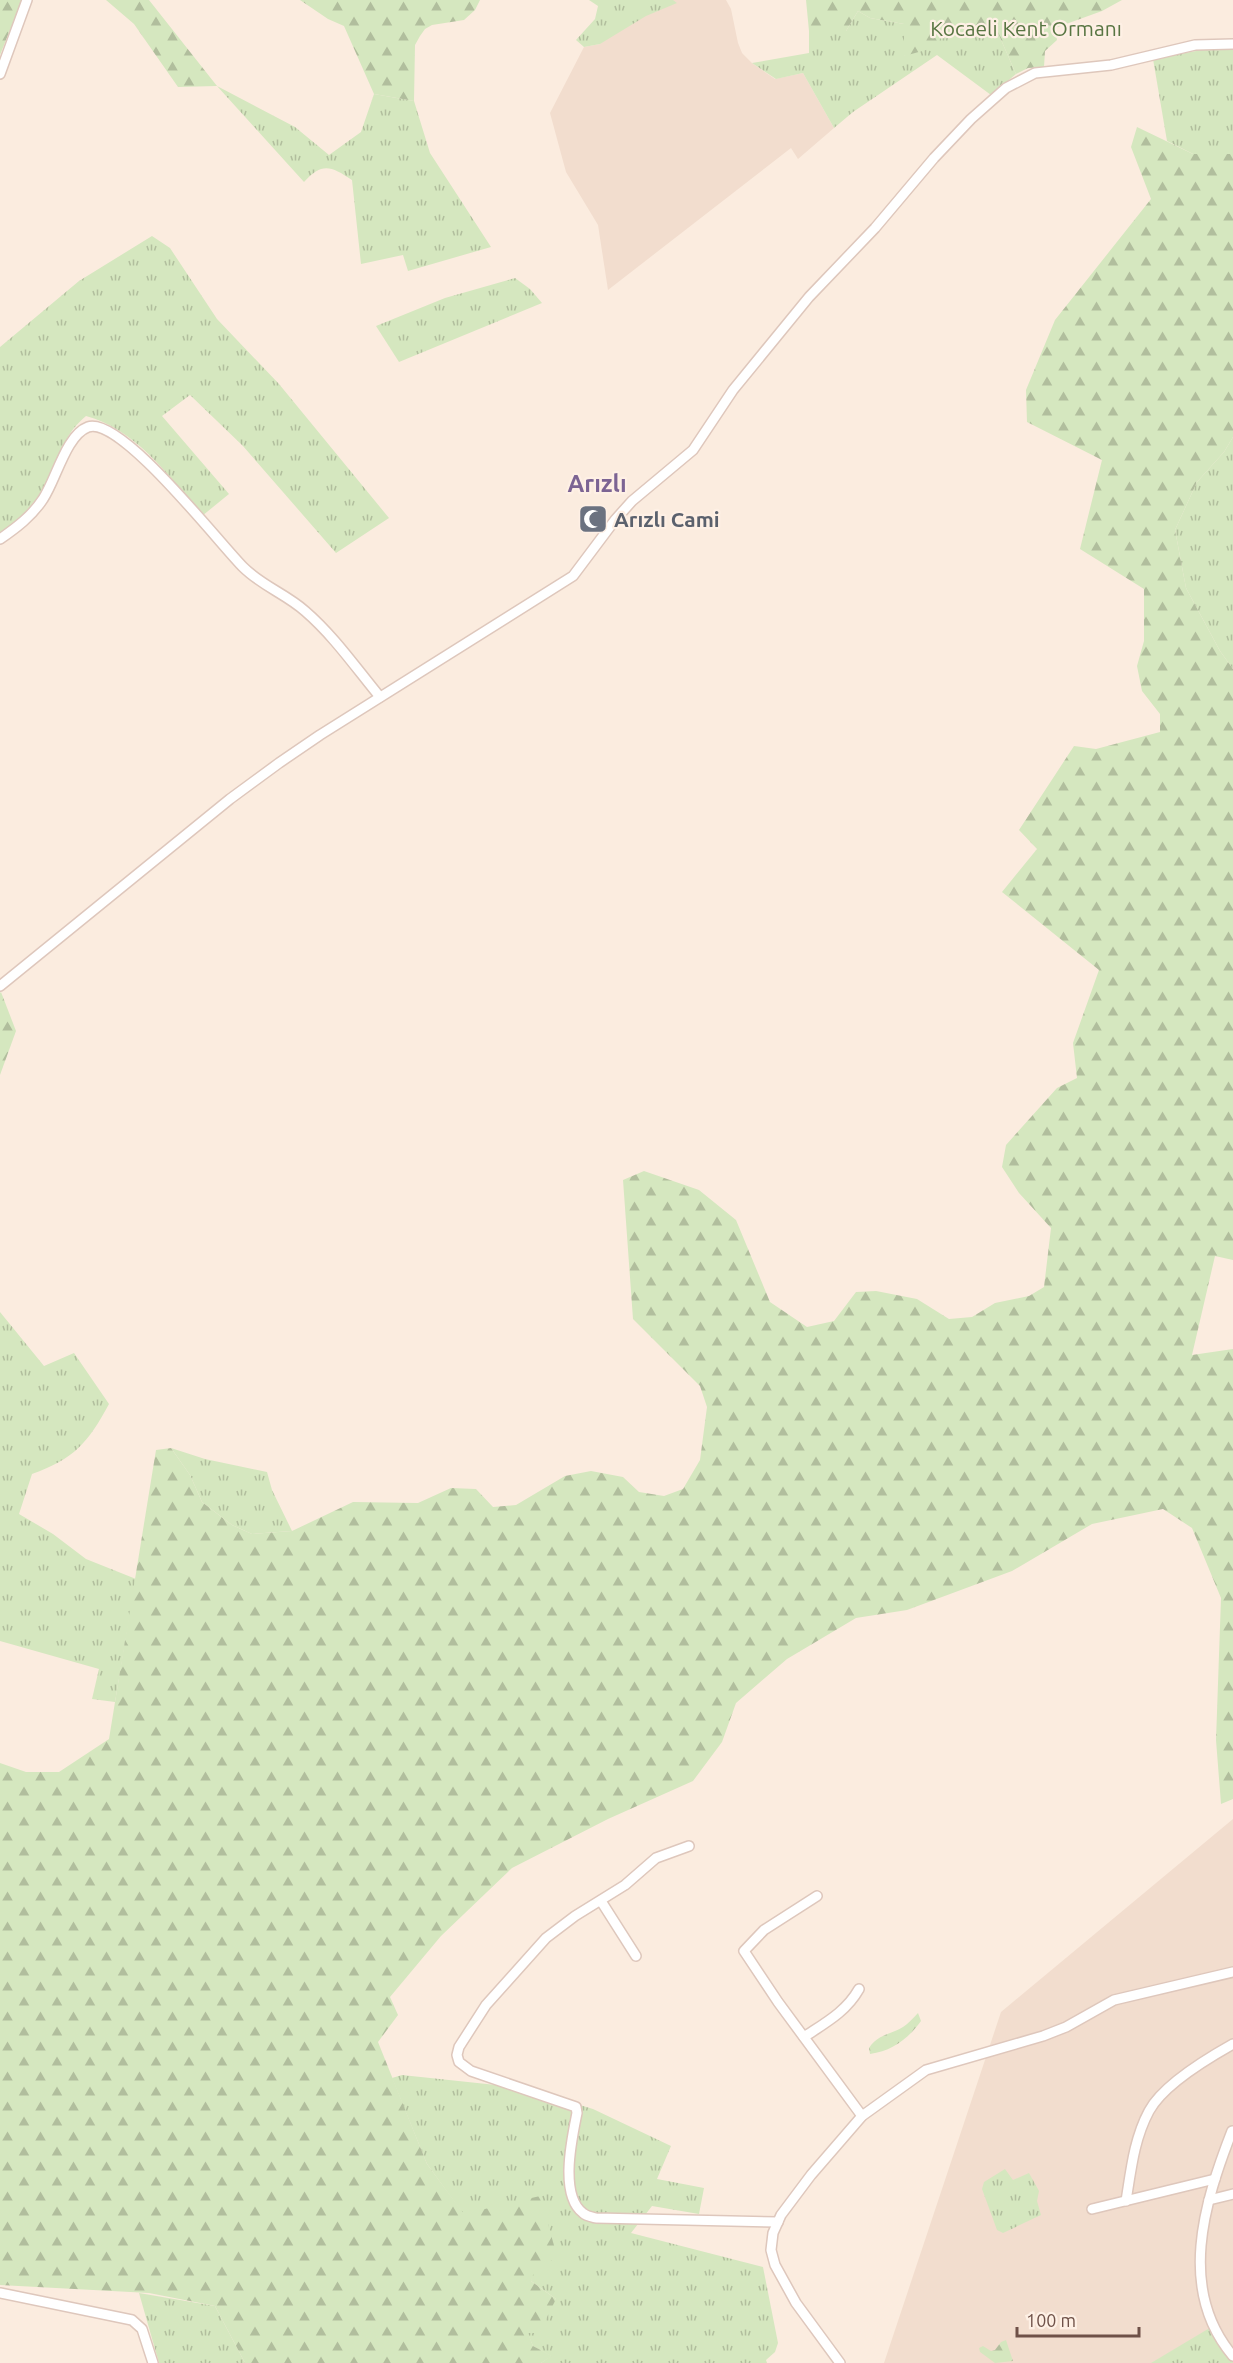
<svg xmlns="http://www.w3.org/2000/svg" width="1233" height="2363" font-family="Ubuntu,sans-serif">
	<defs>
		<pattern id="grass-tufts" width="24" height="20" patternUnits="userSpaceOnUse" patternTransform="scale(1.5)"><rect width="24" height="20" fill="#d5e7bf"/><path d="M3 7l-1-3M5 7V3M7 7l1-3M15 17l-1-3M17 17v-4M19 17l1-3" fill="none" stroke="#b1be9d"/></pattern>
		<pattern id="forest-firs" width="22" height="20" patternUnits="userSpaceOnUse" patternTransform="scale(1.5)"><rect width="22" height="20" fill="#d5e7bf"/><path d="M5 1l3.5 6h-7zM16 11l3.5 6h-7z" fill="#b1be9d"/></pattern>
	</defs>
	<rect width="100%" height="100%" fill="#fbecdf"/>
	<g fill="#f2ddce">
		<polygon points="623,0 726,0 731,9 738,43 742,53 752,63 775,79 803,73 834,128 798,159 791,148 608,290 598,225 566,172 550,113 584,47 600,44"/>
		<polygon points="1233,1819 1233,2363 884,2363 1001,2012"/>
	</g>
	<g fill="url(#grass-tufts)">
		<polygon points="589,0 673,0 677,3 646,16 600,44 584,47 576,40 595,19 598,6"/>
		<polygon points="858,11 870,18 904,24 904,56 944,28 995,26 1016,74 991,95 937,55 853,112 834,128 803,73 776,79 752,63 809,53 809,31 846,31"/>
		<polygon points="1212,48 1233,49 1233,154 1193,154 1167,141 1153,59"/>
		<path d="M217 86 295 127 329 155 361 132 374 94 414 101 430 153 491 247 408 271 403 255 361 264 352 180C331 166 322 162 304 182Z"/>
		<path d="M152 236 170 248 217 319 279 384 389 518 336 553 243 446 190 395 162 416 229 494 202 516C169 476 137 430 86 416 65 434 65 445 54 468 42 495 25 517 0 533V347L79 281Z"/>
		<polygon points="515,278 530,289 542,303 399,362 376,326 445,298"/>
		<polygon points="1233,437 1233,669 1220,651 1186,588 1175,530 1197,482 1224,452"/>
		<path d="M0 1312 44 1366 74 1353 109 1404C88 1443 74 1459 32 1474L19 1514 53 1534 86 1559 136 1579 115 1702 92 1699 99 1669 0 1641Z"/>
		<polygon points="171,1448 205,1459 267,1472 272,1490 292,1531 252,1534 232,1525 202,1502 190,1475"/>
		<polygon points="402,2075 496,2085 501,2081 593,2109 671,2146 657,2179 704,2188 699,2214 652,2206 631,2233 763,2267 778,2343 775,2352 766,2360 767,2363 541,2363 551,2356 533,2346 527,2332 556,2299 531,2281 540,2197 464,2215 427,2164 392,2078"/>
		<polygon points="1005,2169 1013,2180 1029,2173 1039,2191 1037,2201 1041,2215 1003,2233 997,2230 982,2189 984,2182"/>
		<polygon points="139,2293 215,2306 245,2363 159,2363"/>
		<polygon points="1213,2326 1233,2356 1233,2363 1151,2363"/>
	</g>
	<g fill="url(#forest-firs)">
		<polygon points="0,0 22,0 0,55"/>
		<polygon points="106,0 149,0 217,86 178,87 134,24"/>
		<polygon points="300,0 480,0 475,10 464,20 432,25 425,29 420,36 415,45 414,101 374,94 344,26 328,19"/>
		<polygon points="806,0 1122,0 1102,11 1055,28 1057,40 1045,51 1044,67 1028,68 1016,74 995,26 944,28 937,47 904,56 904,24 870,18 858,11 846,31 809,31"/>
		<polygon points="1137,127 1193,154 1233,154 1233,437 1224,452 1197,482 1175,530 1186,588 1220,651 1233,669 1233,1260 1215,1256 1192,1355 1233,1349 1233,1799 1221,1804 1216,1740 1221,1598 1192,1528 1163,1509 1092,1524 1012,1571 907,1610 856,1618 787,1659 736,1703 722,1742 693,1781 608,1819 512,1868 441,1936 390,1997 398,2015 378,2042 427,2164 464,2214 540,2196 557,2256 533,2275 531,2281 556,2299 539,2333 528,2333 533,2346 552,2356 541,2363 245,2363 215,2306 149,2293 0,2285 0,1763 26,1772 59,1772 109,1739 156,1450 171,1448 190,1475 202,1502 232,1525 252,1534 292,1531 353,1502 418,1503 451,1488 476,1489 493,1507 516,1505 565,1476 591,1471 623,1477 639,1492 664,1496 683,1489 700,1460 707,1407 700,1386 633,1319 623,1180 644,1171 699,1190 736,1220 770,1302 807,1327 834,1321 856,1292 876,1291 917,1299 949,1319 972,1317 995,1303 1029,1296 1044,1287 1051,1228 1019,1193 1002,1167 1006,1145 1057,1088 1077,1078 1073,1043 1099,970 1002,892 1037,849 1019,830 1074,746 1096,749 1160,732 1160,714 1142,691 1137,666 1144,641 1144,589 1080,549 1102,460 1027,422 1026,390 1055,320 1151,199 1131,147"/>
		<polygon points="1,992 16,1031 0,1075 0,993"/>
		<path d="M918 2013 921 2021C908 2039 892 2051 870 2054L869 2048C878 2034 890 2035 903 2027 908 2024 913 2018 918 2013Z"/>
		<polygon points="1006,2340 1013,2361 995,2363 980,2352 979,2348 983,2346 991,2351 995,2350 1001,2342"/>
	</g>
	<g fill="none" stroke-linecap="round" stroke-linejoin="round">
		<g stroke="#dec7bc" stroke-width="12">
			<g id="minor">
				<polyline points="0,74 27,0"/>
				<path d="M0 539C16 528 32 516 43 499 56 480 66 435 88 427 120 415 219 543 243 567 262 586 286 594 305 611 334 636 356 668 380 697"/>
				<polyline points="0,986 230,799 279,763 320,735 573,576 615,520 632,501 693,450 733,390 809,297 875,228 934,158 971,119 1006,88 1035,73 1111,65 1195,45 1233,44"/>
				<path d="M689 1846 656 1858 625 1885 575 1916 546 1938 486 2005 459 2047 457 2055 459 2062 471 2071 576 2107 577 2113C572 2138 559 2195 583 2213 586 2216 592 2217 596 2218L778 2222"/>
				<polyline points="817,1896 764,1930 744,1951 778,2002 862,2116"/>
				<polyline points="601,1901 636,1956"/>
				<path d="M804 2037C825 2023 846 2012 859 1989"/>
				<path d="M1232 2131C1204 2203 1177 2290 1233 2356"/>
				<polyline points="1209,2200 1233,2194"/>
				<path d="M1126 2201C1131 2170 1134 2139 1149 2111 1163 2085 1208 2058 1233 2044"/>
				<polyline points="1092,2209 1215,2179"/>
				<polyline points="0,2293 132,2320 142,2329 153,2363"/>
				<polyline points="840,2363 796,2303 775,2265 771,2250 773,2233 781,2215 811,2175 862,2116 926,2070 1043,2036 1066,2027 1114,2000 1233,1972"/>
			</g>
		</g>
		<use href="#minor" stroke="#fff" stroke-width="9"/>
	</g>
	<defs>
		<g id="mosque-square" transform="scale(1.5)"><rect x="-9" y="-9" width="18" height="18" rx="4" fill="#6b7280" stroke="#fef0e5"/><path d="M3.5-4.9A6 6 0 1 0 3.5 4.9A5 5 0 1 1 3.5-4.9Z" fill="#fff"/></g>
	</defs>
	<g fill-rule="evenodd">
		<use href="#mosque-square" x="593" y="519"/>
	</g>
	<g text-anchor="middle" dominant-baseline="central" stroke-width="4.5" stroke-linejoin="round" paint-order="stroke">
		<g font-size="21" fill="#587542" stroke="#fef0e5">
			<text x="1026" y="28">Kocaeli Kent Ormanı</text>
		</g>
		<g font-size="21" font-weight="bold" fill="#5b616d" stroke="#fef0e5" text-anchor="start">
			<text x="614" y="519">Arızlı Cami</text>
		</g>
		<g font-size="24" font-weight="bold" fill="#7c6493" stroke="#fef0e5">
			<text x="597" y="483">Arızlı</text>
		</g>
	</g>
	<path d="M1017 2327v9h122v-9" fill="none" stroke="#6f5148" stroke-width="3"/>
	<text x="1026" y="2327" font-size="18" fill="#6f5148" stroke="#fef0e5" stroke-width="4.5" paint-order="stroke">100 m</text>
</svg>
